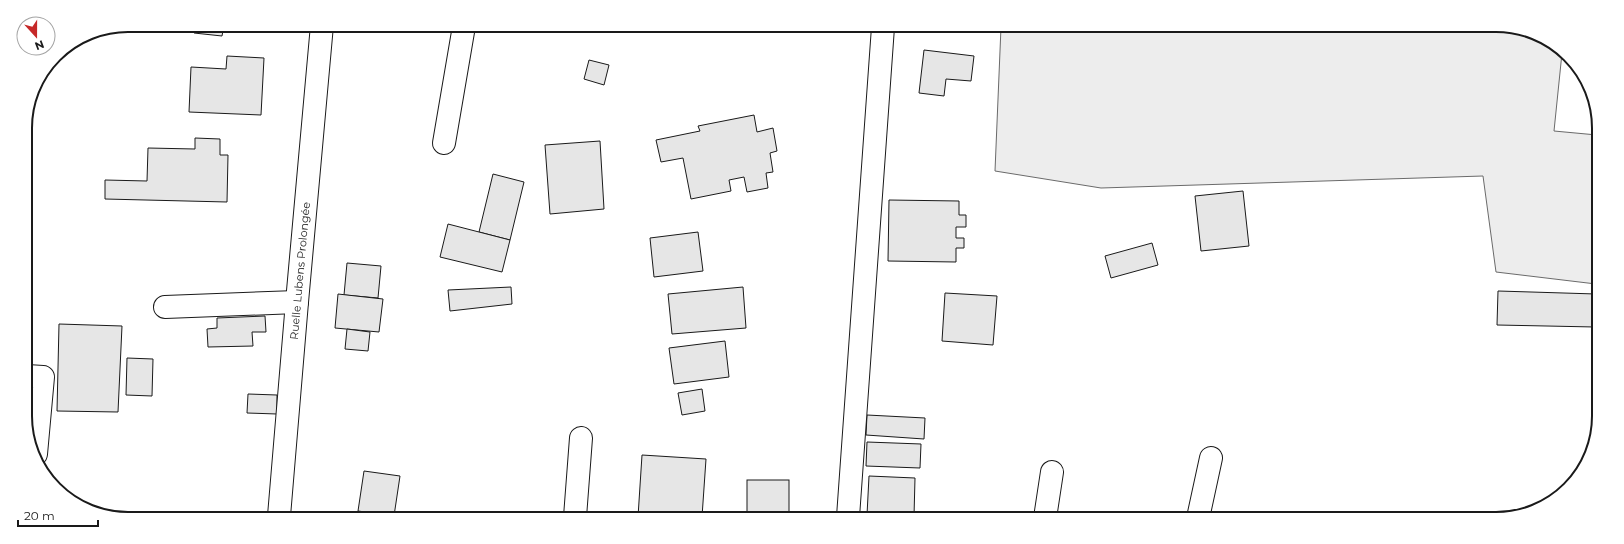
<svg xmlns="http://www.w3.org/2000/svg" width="1624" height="544" font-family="Montserrat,sans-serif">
	<rect width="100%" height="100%" fill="#fff"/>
	<polygon fill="#ededed" stroke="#6a6a6a" points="1001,27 1523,29 1562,53 1554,131 1597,135 1596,284 1496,272 1483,176 1101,188 995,171"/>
	<g fill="#e6e6e6" stroke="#1a1a1a">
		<polygon points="195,25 224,25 222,36 194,33"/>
		<polygon points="924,50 974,56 971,81 946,79 944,96 919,93"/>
		<polygon points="227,56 264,58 261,115 189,112 191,67 226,69"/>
		<polygon points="589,60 609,65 604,85 584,79"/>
		<polygon points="754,115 757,132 773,128 777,151 770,153 773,172 766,173 768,188 747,192 744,177 729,180 731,191 691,199 683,158 661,162 656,140 700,131 698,126"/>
		<polygon points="195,138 220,139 220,155 228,155 227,202 105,199 105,180 147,181 148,148 195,149"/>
		<polygon points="600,141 604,209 550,214 545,145"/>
		<polygon points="493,174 524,182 510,240 479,232"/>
		<polygon points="1243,191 1249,246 1201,251 1195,196"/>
		<polygon points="889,200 959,201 959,215 966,215 966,227 956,227 956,238 964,238 964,248 956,248 956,262 888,261"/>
		<polygon points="448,224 510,240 502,272 440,257"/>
		<polygon points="698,232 703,271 654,277 650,238"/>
		<polygon points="1152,243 1158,265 1111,278 1105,256"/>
		<polygon points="347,263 381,266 378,298 344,295"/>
		<polygon points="511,287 512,304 450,311 448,290"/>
		<polygon points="743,287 746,328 672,334 668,294"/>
		<polygon points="1498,291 1596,294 1595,327 1497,325"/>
		<polygon points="945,293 997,296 993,345 942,341"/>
		<polygon points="338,294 383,299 379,332 335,328"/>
		<polygon points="265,316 266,332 252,332 253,346 208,347 207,329 217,328 217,318"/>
		<polygon points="59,324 122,326 118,412 57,411"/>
		<polygon points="347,329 370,332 368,351 345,349"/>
		<polygon points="725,341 729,377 674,384 669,348"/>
		<polygon points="127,358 153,359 152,396 126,395"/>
		<polygon points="702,389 705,411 682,415 678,393"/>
		<polygon points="248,394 277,395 277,414 247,413"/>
		<polygon points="867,415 925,418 924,439 866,435"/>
		<polygon points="867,442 921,444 920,468 866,466"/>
		<polygon points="642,455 706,459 702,517 638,517"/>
		<polygon points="364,471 400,476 394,516 358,511"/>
		<polygon points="869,476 915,478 914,517 867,515"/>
		<rect x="747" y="480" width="42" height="37"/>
		<polygon points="223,512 269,512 269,516 221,516"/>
	</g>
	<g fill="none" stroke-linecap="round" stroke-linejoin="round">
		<g stroke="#1a1a1a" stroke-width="24">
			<g id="minor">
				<polyline points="444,143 464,26"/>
				<polyline points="165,307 297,302"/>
				<polyline points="27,376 43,377 36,454"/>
				<path id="s1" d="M279 516 297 302 322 25"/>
				<polyline points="575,517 581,438"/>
				<polyline points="848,517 883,27"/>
				<polyline points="1045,518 1052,472"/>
				<polyline points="1198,518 1211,458"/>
			</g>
		</g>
		<use href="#minor" stroke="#fff" stroke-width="22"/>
	</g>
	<g text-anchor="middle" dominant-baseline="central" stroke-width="3" stroke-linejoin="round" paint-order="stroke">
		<g font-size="11" fill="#1a1a1a" stroke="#fff">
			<text stroke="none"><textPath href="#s1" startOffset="246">Ruelle Lubens Prolongée</textPath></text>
		</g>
	</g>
	<path d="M0 0H1624V544H0ZM128 32H1496A96 96 0 0 1 1592 128V416A96 96 0 0 1 1496 512H128A96 96 0 0 1 32 416V128A96 96 0 0 1 128 32Z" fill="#fff" fill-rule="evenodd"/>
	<path fill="none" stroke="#1a1a1a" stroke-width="2" d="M128 32H1496A96 96 0 0 1 1592 128V416A96 96 0 0 1 1496 512H128A96 96 0 0 1 32 416V128A96 96 0 0 1 128 32Z"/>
	<g transform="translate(36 36) rotate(159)"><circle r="19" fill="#ffffff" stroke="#a3a3a3"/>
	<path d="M0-3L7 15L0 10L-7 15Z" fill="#c62828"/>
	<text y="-6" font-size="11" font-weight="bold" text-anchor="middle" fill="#1a1a1a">N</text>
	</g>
	<path d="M18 520v6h80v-6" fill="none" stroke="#1a1a1a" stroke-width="2"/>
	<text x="24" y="520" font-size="12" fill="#1a1a1a" stroke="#ffffff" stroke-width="3" paint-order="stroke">20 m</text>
</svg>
